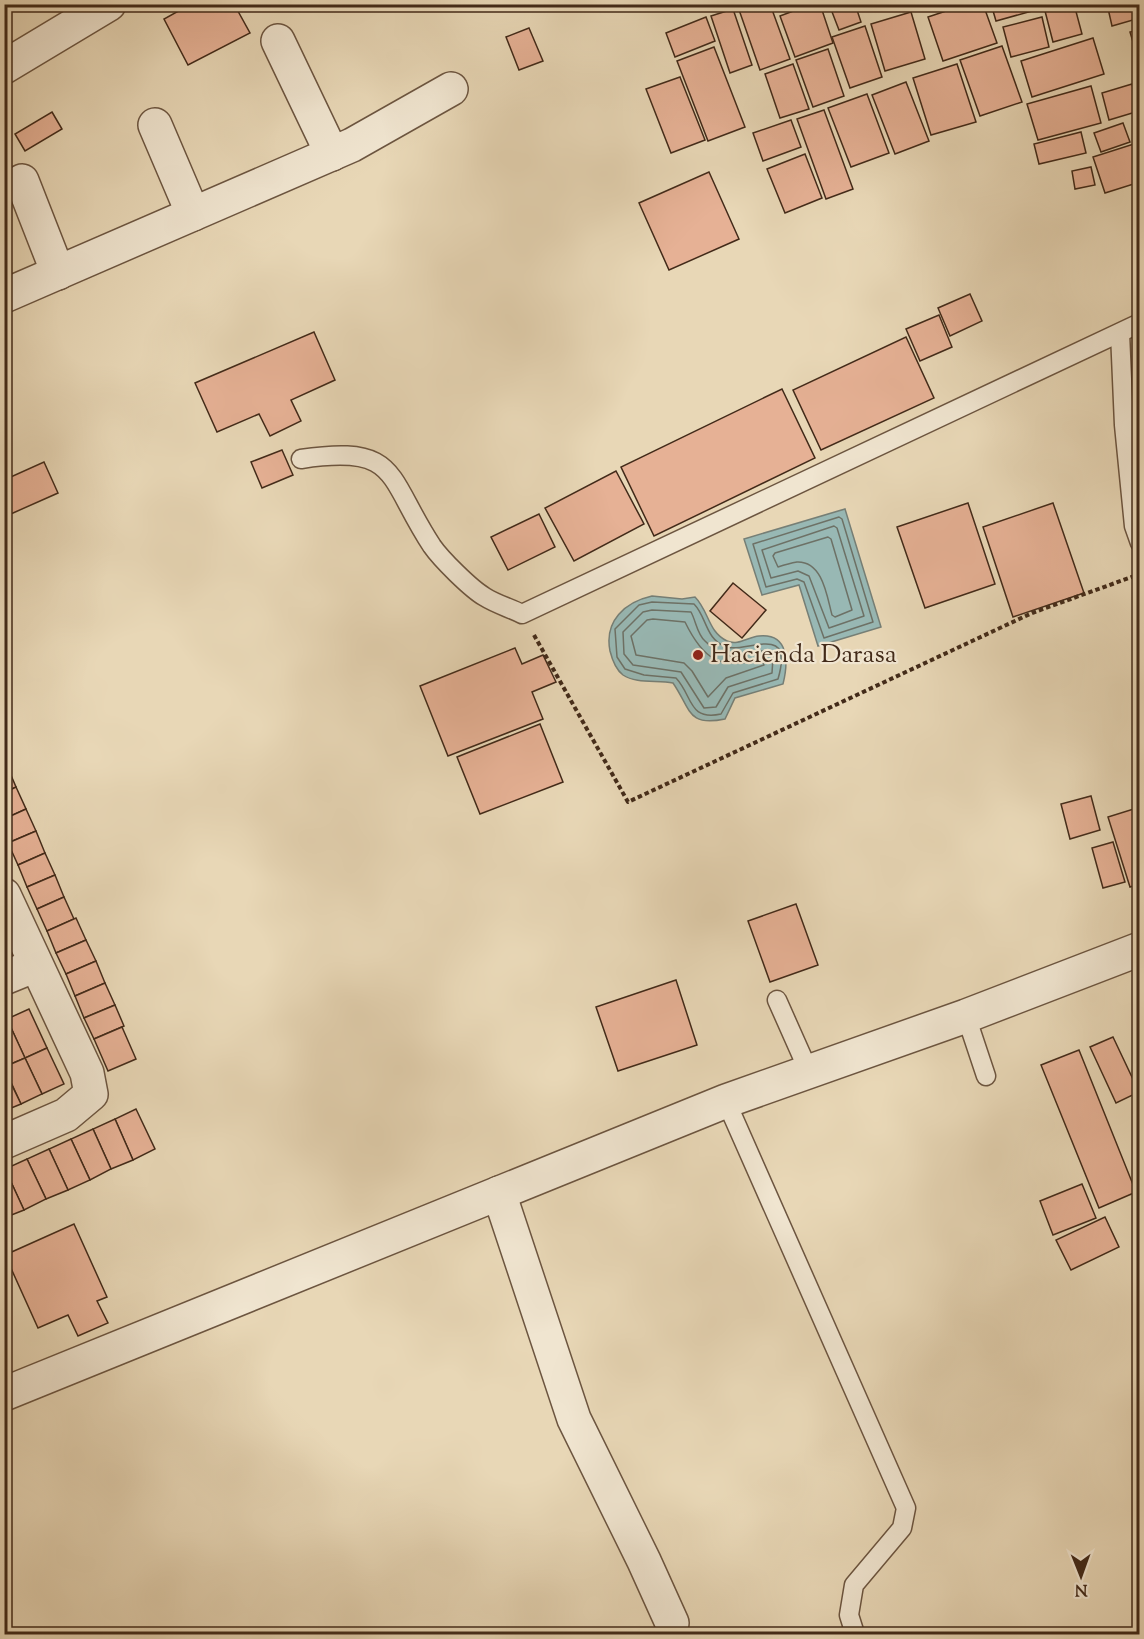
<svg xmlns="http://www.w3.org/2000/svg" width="1144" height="1639" font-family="'Sorts Mill Goudy',serif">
	<rect width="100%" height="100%" fill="#e8d7b6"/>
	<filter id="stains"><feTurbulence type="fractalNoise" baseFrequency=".00333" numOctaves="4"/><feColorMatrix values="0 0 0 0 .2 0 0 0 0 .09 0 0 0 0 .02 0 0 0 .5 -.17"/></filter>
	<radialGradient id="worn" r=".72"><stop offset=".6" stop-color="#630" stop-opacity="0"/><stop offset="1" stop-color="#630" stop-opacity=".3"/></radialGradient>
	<g fill="#98b8b4" stroke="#767f76" stroke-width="1.5">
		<polygon points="845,509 881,627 818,646 799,585 762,595 744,539"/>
		<path d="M652 596 682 599 695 597C709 611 708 632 727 641 738 646 748 637 759 636 790 633 788 664 783 684L735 698 725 719C687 727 691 709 673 683 657 680 636 684 623 675 615 669 612 659 610 651 604 621 625 602 652 596Z"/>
	</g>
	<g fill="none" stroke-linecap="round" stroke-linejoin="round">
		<g stroke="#6d7166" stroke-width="1.5">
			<polygon points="839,517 842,519 873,622 824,638 804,582 797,579 766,587 753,544"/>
			<polygon points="834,526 837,528 864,616 829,628 809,576 798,571 771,578 762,550"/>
			<path d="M828 537 831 539 852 610 835 617 832 615C827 597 823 561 797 562 791 563 784 565 778 567L773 556 775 553Z"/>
			<path d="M652 602 694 604C707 617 705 639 726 647 745 654 795 621 778 679L733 693 721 714C688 721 693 696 676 678L644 675 625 669 617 657 615 629 639 605Z"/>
			<path d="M652 610 691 612C696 621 697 634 705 641 710 646 718 653 725 655 740 660 763 642 773 657L772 673 728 687 716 707 704 708 681 672 633 665 624 654 623 632 643 612Z"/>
			<path d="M653 619 685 622C703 659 720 671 761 659L764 665 726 678 708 697 692 671 684 663 636 655 631 636 647 620Z"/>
		</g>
	</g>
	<g fill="#e6b195" stroke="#422a19" stroke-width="1.5">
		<polygon points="191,4 234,4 250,33 188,65 164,19"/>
		<polygon points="737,4 770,4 790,59 760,70"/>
		<polygon points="812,4 820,4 833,43 795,57 780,16"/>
		<polygon points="829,4 855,4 861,22 839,30"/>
		<polygon points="967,4 983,4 997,43 943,61 928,17"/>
		<polygon points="991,4 1057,4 996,21"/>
		<polygon points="1069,4 1074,4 1082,34 1053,42 1045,11"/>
		<polygon points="1107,4 1140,4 1140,18 1112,26"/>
		<polygon points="733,9 752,65 730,73 711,16"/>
		<polygon points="911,12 925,59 885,71 871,24"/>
		<polygon points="706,17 715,41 675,57 666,33"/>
		<polygon points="1042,17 1049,47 1011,57 1003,27"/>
		<polygon points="865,26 882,77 850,88 832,37"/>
		<polygon points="529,28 543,61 519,70 506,37"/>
		<polygon points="1140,30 1140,65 1130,32"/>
		<polygon points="1093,38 1104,74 1032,97 1021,61"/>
		<polygon points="1002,46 1022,102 980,116 960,60"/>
		<polygon points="714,47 745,127 708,141 677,61"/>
		<polygon points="828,49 844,96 813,107 796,60"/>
		<polygon points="793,64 809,109 780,118 765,74"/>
		<polygon points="957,64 976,122 931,135 913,78"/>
		<polygon points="680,77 705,140 671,153 646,89"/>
		<polygon points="906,82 929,141 895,154 872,95"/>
		<polygon points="1132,84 1139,111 1109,120 1102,93"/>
		<polygon points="1091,86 1101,123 1038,140 1027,104"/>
		<polygon points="867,94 889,153 851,167 828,108"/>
		<polygon points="824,110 853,189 826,199 797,119"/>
		<polygon points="52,112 62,129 25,151 15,134"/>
		<polygon points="791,120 801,147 763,161 753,133"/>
		<polygon points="1123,123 1130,142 1101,152 1094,133"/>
		<polygon points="1081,132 1086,153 1039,164 1034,144"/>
		<polygon points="1140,142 1140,182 1105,193 1093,157"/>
		<polygon points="805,154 822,198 785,213 767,169"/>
		<polygon points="1091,167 1095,185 1075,189 1072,171"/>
		<polygon points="709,172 739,239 669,270 639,203"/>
		<polygon points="970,294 982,321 950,336 938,308"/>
		<polygon points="939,315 952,347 920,361 906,329"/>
		<polygon points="314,332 335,380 291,400 301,421 270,436 259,414 217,432 195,383"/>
		<polygon points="906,337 934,398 821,450 793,390"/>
		<polygon points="782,389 815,458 654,536 621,467"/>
		<polygon points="282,450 293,475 262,488 251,462"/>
		<polygon points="44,462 58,493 4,517 4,480"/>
		<polygon points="616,471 644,524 574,561 545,508"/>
		<polygon points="968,503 995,584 925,608 897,527"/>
		<polygon points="1053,503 1084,593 1013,617 983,527"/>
		<polygon points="539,514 555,547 508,570 491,537"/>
		<polygon points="733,583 766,610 742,638 710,611"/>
		<polygon points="515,648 522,664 543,655 556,682 532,692 543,719 448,756 420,686"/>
		<polygon points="540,724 563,782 480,814 457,757"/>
		<polygon points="7,766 16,787 4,793 4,767"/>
		<polygon points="16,787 26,809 4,819 4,793"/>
		<polygon points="1091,796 1100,830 1070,839 1061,804"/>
		<polygon points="1140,807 1140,884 1130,887 1108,817"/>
		<polygon points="26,809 36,831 8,843 4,835 4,819"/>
		<polygon points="36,831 45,853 18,865 8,843"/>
		<polygon points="1113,842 1125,882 1103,888 1092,848"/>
		<polygon points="45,853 55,875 27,887 18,865"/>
		<polygon points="55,875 64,897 37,909 27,887"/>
		<polygon points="64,897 74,919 47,931 37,909"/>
		<polygon points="796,904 818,965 770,982 748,921"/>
		<polygon points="76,918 86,940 56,953 47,931"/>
		<polygon points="86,940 96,961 66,974 56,953"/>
		<polygon points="96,961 105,983 75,996 66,974"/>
		<polygon points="676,980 697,1045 618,1071 596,1007"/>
		<polygon points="105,983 115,1005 84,1018 75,996"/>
		<polygon points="115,1005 124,1026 94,1039 84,1018"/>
		<polygon points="29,1009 47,1048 25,1058 7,1019"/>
		<polygon points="7,1019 25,1058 4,1067 4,1020"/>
		<polygon points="122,1027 136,1059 108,1071 94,1039"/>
		<polygon points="1113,1037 1139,1092 1116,1103 1090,1047"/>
		<polygon points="47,1048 64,1084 42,1094 25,1058"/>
		<polygon points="1079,1050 1136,1192 1099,1208 1041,1065"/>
		<polygon points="25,1058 42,1094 21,1104 4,1067"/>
		<polygon points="4,1069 21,1104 4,1111"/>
		<polygon points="136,1109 155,1149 133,1160 115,1119"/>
		<polygon points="115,1119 133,1160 111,1169 93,1129"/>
		<polygon points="93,1129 111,1169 90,1180 71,1139"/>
		<polygon points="71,1139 90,1180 68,1190 49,1149"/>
		<polygon points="49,1149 68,1190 46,1199 27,1159"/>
		<polygon points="27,1159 46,1199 24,1210 5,1169"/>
		<polygon points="5,1169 24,1210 4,1218 4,1170"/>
		<polygon points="1082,1184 1096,1218 1053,1235 1040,1201"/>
		<polygon points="1105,1217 1119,1247 1071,1270 1056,1240"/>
		<polygon points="74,1224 107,1297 97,1301 108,1323 78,1336 68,1315 38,1328 5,1255"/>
	</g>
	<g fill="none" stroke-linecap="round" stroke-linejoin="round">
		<g stroke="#6c5540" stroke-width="21">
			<g id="service">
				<polyline points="1120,333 1124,425 1134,526 1140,543"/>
				<path d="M301 459C400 444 386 476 432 546 441 559 471 589 485 597 496 604 510 608 522 614L1140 323"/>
				<polyline points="777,1000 809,1072"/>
				<polyline points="966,1016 986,1076"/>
				<polyline points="726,1101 906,1508 902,1528 854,1585 849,1615 855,1634"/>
			</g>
		</g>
		<g stroke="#6c5540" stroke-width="36">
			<g id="minor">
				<polyline points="278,41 332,154"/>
				<polyline points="4,67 109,4"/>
				<polyline points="155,125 193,214"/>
				<polyline points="22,181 58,273"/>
				<polyline points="4,296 352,145 451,89"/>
				<polyline points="4,895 87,1073 91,1094 66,1115 4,1142"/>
				<polyline points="4,978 36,965"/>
				<polyline points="499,1193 574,1419 644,1561 672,1623"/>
				<polyline points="4,1394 726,1101 966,1016 1140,949"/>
			</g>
		</g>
		<polyline stroke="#422a19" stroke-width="4" stroke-dasharray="4.5 3" stroke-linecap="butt" points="534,635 628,802 1032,613 1140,574"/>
		<use href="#service" stroke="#f0e5d0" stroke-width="18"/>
		<use href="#minor" stroke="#f0e5d0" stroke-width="33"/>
	</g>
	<circle fill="#8f2418" stroke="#f0e5d0" stroke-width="2" cx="698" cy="655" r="6"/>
	<g text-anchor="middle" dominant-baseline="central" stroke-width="4.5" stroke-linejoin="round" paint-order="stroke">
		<g font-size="26" fill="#422a19" stroke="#f0e5d0" text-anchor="start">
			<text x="710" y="655">Hacienda Darasa</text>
		</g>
	</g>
	<rect width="1144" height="1639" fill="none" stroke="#e8d7b6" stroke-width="24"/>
	<rect x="6" y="6" width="1132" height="1627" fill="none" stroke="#422a19" stroke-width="3"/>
	<rect x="12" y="12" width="1120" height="1615" fill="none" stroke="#422a19" stroke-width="1.5"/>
	<g transform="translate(1081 1576) rotate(179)" stroke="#f0e5d0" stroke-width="4.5" paint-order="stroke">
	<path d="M0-4.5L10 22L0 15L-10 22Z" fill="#422a19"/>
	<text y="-9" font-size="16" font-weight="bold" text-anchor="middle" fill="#422a19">N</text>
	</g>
	<rect width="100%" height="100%" filter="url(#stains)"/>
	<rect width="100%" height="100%" fill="url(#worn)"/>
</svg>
